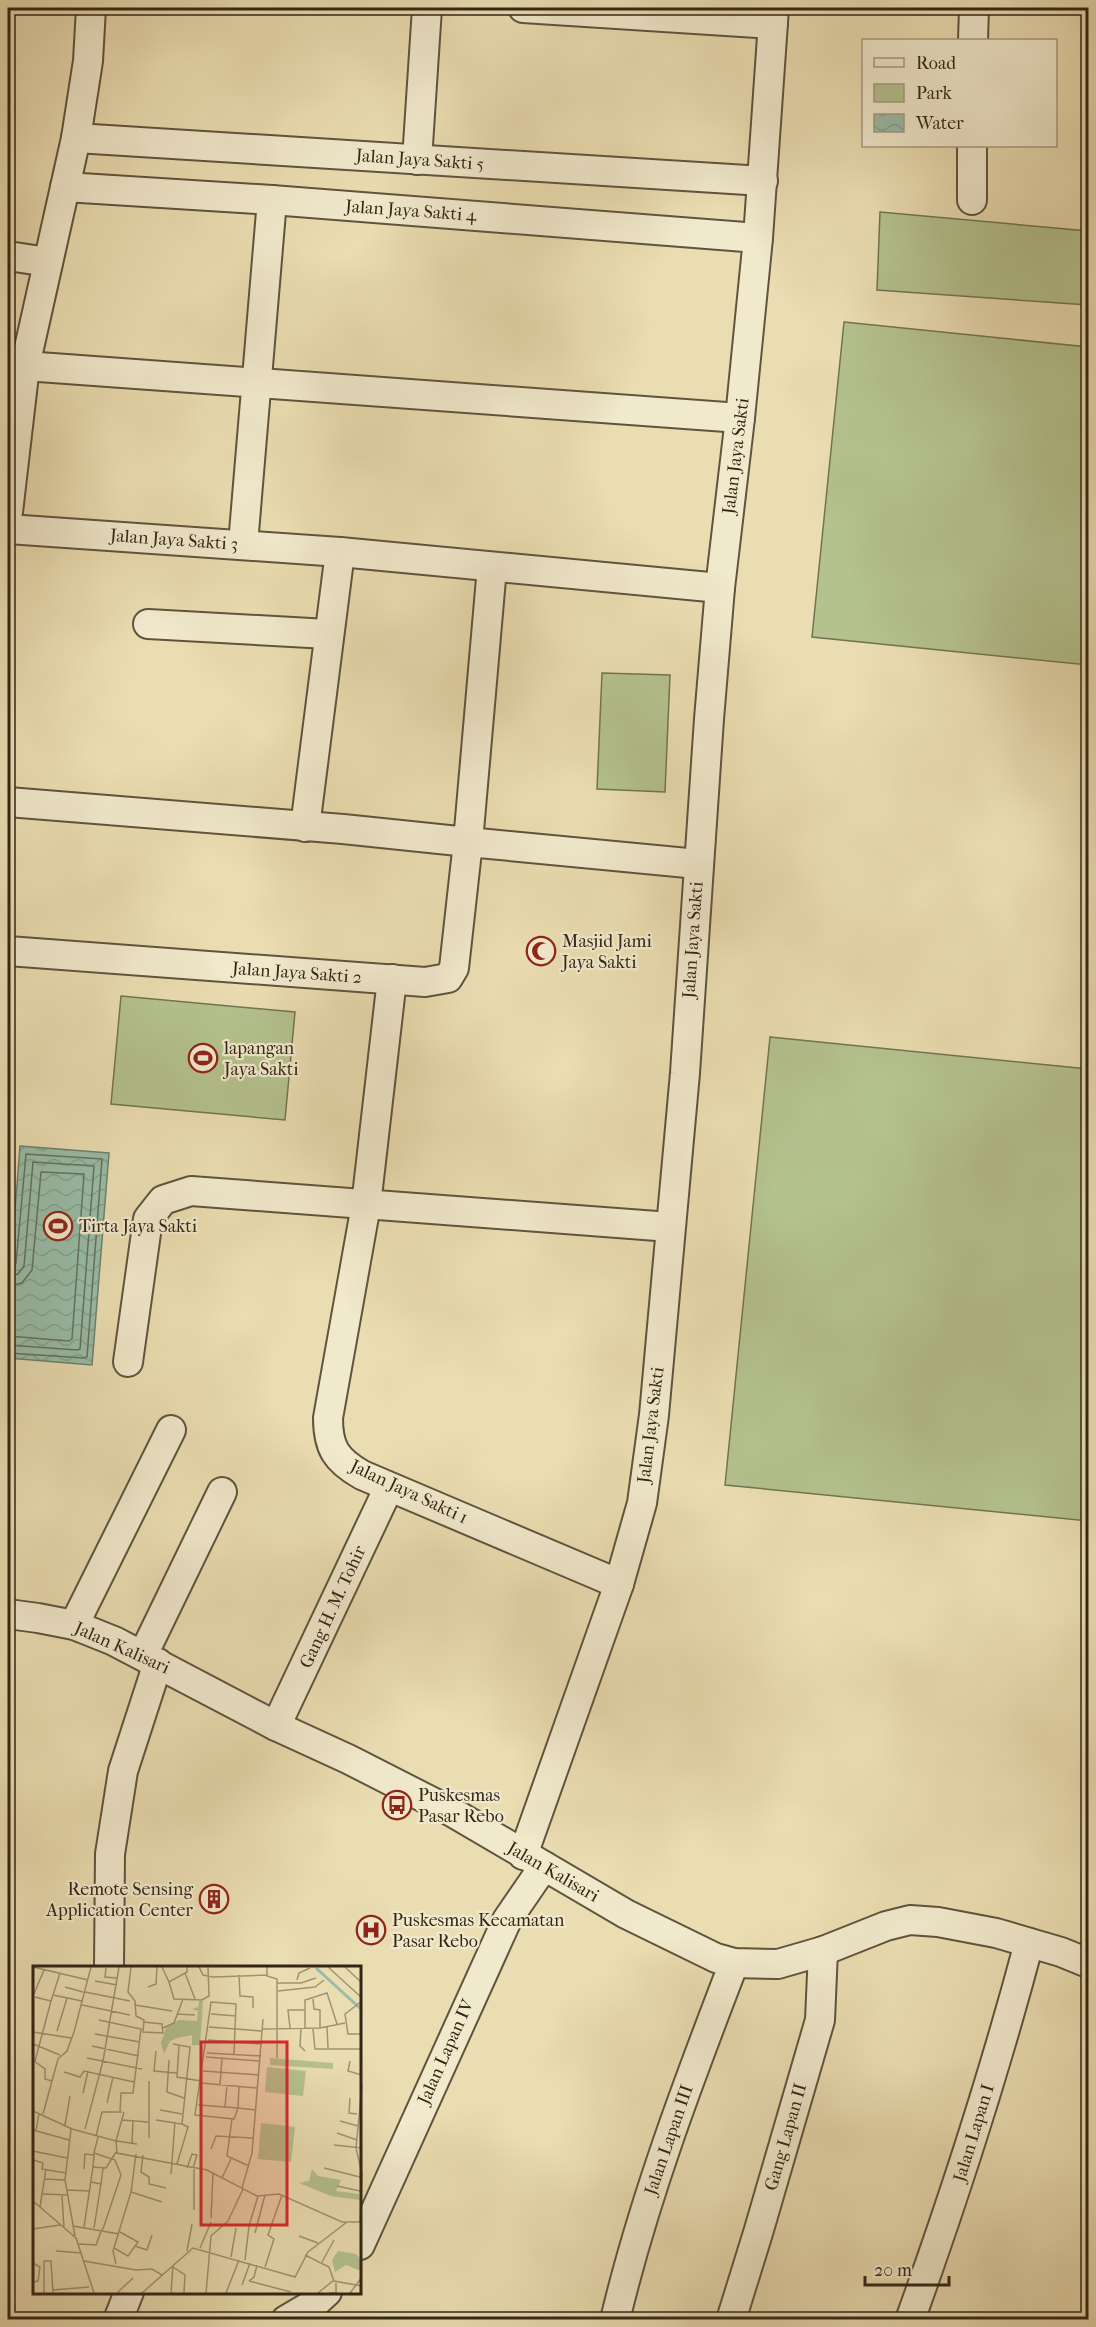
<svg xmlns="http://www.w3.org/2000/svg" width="1096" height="2327" font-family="'IM FELL French Canon',serif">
	<defs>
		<pattern id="water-waves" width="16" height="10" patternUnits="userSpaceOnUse" patternTransform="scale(1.5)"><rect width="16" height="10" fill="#98bca7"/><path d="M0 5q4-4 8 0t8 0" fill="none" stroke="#83a18f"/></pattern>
	</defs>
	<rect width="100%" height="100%" fill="#eaddb1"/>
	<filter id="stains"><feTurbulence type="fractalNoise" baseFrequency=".00333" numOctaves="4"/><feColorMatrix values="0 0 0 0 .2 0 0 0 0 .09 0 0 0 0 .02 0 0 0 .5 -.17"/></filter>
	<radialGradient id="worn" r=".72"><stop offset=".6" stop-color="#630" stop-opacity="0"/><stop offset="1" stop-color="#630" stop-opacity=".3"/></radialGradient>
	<g fill="#b4c28e" stroke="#727452" stroke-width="1.5">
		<polygon points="880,212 1088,231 1088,305 877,290"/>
		<polygon points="844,322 1088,347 1088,665 812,637"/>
		<polygon points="602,673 670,675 665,792 597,789"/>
		<polygon points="121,996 295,1012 285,1120 111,1104"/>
		<polygon points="770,1037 1088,1069 1088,1521 725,1485"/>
	</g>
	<polygon fill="url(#water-waves)" stroke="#6f806d" stroke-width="1.5" points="20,1146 109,1153 92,1365 8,1358 8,1300"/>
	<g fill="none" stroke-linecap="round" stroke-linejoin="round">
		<g stroke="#64715e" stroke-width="1.5">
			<polyline points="8,1270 14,1268 16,1263 26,1154 102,1159 87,1357 84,1358 8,1353"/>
			<polyline points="8,1277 18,1274 24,1266 33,1162 94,1166 80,1349 77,1350 8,1345"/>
			<polyline points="8,1286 22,1283 32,1270 41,1172 84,1174 72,1339 69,1341 8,1336"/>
		</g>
		<g stroke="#5f543d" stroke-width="32">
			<g id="minor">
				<polyline points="523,8 773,24"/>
				<polyline points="973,40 974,8"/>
				<polyline points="76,138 763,181"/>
				<polyline points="972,146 972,200"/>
				<polyline points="417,160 427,8"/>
				<polyline points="65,187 272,200 758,238"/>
				<polyline points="8,256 48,262"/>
				<polyline points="25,366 740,418"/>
				<polyline points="8,512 25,366 76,138 88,61 91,8"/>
				<polyline points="8,529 340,552 720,588"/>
				<polyline points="243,544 272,200"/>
				<polyline points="148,624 328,634"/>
				<polyline points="8,802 343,829 468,842 492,567"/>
				<polyline points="305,827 340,552"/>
				<polyline points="8,951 425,982 448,978 454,968 468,842 698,864"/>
				<path d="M392 979 366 1205 328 1418C328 1448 336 1460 362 1475L619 1584"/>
				<polyline points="128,1362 148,1219 163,1200 191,1191 670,1227"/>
				<polyline points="8,1614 38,1618 74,1625 114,1641 276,1726 348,1759 452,1812 626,1914 716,1958 734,1963 778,1964 823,1951 886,1926 910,1920 938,1922 996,1933 1061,1952 1088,1963"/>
				<polyline points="74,1625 171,1430"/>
				<polyline points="143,1655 222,1492"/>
				<polyline points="276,1726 389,1487"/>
				<polyline points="523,1855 619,1584 642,1503 654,1415 685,1073 709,719 720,588 740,418 758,238 774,8"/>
				<polyline points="109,1967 110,1854 123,1771 158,1663"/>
				<polyline points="360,2245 507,1920 544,1866"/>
				<polyline points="118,2320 129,2292"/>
				<polyline points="286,2320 315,2303 327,2292"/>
				<path d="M615 2320C644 2198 689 2080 734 1963"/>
				<polyline points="731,2320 758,2233 820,2020 823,1951"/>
				<path d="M910 2320C955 2195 995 2071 1029 1943"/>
			</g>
		</g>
		<use href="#minor" stroke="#f1e9cc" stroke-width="28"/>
	</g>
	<defs>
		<g id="mosque-ring" transform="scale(1.5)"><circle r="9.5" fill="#f1e9cc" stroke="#8f2418" stroke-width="1.5"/><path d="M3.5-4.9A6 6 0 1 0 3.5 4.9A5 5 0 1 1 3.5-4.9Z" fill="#8f2418"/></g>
		<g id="stadium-ring" transform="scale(1.5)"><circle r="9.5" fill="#f1e9cc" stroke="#8f2418" stroke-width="1.5"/><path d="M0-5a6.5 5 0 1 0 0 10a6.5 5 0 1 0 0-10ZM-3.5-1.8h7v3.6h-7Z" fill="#8f2418"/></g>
		<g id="bus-ring" transform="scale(1.5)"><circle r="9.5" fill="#f1e9cc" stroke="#8f2418" stroke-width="1.5"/><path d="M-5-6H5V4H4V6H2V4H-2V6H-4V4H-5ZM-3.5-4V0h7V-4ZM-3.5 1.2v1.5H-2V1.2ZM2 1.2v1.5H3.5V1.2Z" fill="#8f2418"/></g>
		<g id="building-ring" transform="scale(1.5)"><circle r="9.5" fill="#f1e9cc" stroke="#8f2418" stroke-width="1.5"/><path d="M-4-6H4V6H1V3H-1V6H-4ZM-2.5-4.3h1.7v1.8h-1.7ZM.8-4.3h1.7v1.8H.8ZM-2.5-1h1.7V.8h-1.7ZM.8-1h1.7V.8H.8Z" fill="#8f2418"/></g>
		<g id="hospital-ring" transform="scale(1.5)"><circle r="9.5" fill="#f1e9cc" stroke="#8f2418" stroke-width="1.5"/><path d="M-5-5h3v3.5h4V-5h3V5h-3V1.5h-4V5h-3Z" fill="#8f2418"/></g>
	</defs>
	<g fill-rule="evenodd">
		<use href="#mosque-ring" x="541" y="951"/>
		<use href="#stadium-ring" x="203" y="1058"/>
		<use href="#stadium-ring" x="58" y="1226"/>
		<use href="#bus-ring" x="397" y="1805"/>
		<use href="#building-ring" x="214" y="1899"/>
		<use href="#hospital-ring" x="371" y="1930"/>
	</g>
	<g text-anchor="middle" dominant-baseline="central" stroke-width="4.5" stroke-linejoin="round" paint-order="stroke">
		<g font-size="18" fill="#312616" stroke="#f1e9cc">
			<text transform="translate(420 160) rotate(4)">Jalan Jaya Sakti 5</text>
			<text transform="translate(411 211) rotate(4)">Jalan Jaya Sakti 4</text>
			<text transform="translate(736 456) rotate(-83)">Jalan Jaya Sakti</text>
			<text transform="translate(174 540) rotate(4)">Jalan Jaya Sakti 3</text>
			<text transform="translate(693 940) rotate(-86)">Jalan Jaya Sakti</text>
			<text transform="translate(297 973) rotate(4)">Jalan Jaya Sakti 2</text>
			<text transform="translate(651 1425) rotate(-83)">Jalan Jaya Sakti</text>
			<text transform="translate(409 1492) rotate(25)">Jalan Jaya Sakti 1</text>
			<text transform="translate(333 1607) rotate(-65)">Gang H. M. Tohir</text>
			<text transform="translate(122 1648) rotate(24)">Jalan Kalisari</text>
			<text transform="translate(553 1872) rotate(30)">Jalan Kalisari</text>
			<text transform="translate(446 2052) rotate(-66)">Jalan Lapan IV</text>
			<text transform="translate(974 2133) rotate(-73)">Jalan Lapan I</text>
			<text transform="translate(786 2137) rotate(-74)">Gang Lapan II</text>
			<text transform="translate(669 2140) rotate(-71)">Jalan Lapan III</text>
		</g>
		<g font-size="18" fill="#312616" stroke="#f1e9cc" text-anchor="start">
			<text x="562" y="941">Masjid Jami<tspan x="562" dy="21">Jaya Sakti</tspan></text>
			<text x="224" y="1048">lapangan<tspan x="224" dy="21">Jaya Sakti</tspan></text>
			<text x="79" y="1226">Tirta Jaya Sakti</text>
			<text x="418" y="1795">Puskesmas<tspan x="418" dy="21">Pasar Rebo</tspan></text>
			<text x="193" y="1889" text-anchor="end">Remote Sensing<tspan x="193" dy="21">Application Center</tspan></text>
			<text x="392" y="1920">Puskesmas Kecamatan<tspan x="392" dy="21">Pasar Rebo</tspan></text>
		</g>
	</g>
	<g transform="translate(33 1966)">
		<rect width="328" height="328" fill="#eaddb1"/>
		<path d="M166 35H170L167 79H159V69L144 72 137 75 131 88 128 77 133 62 146 54 164 55 165 45 159 43 165 41ZM237 92 300 97V103L237 99ZM234 101 273 105 270 130 232 126ZM228 157 262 161 258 196 225 193ZM279 203 285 210 308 214 303 225 326 228 327 234 298 230 266 217 276 215ZM305 285 323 288 328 293V305L313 299 302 306 299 294Z" fill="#b4c28e"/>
		<path fill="none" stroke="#98bca7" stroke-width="3" d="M283 2 329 44"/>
		<path fill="none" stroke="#a09473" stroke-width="1.5" d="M0 1 55 14M98 1 95 26 102 35 103 50 111 54 110 66 130 67 129 58 111 56M129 1 136 16 154 6V1M166 1 170 9 180 11 234 9M234 1V10L244 13V92M295 1 329 32M312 1 329 17M73 2 72 11 84 12M152 7 162 33M206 9 207 30 220 31V42M264 14 266 7 277 2M62 15 84 19M136 16 141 33 169 34 176 30 175 1M244 17H268L283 12M32 21 50 26M115 21 123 18 124 1M245 25 282 21 291 14M52 26 97 35M20 29 49 35M0 30 11 4M280 33 281 43 287 44V62M18 35 27 7M329 35 312 48 315 68H329M49 39 97 49M102 39 139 45M144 48 162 49M178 48 203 50M66 54 108 63 100 127H88L87 145M294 60 295 82M176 61 229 65M130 62 141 57 150 33M257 62 255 44H271M268 62 267 80 272 85M272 62V34L294 27 304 58M230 63 287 62 312 57M280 63 282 83H328M24 65 34 32M0 66 38 72M62 68 107 76M175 74 229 78M0 78 27 89M140 78 157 81 149 158 155 161 144 198M146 79 144 111 168 115M59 80 106 90M123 85 121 105 144 107M174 87 228 90M201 88 203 38 178 36 162 149 201 153 205 142 223 144M173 91 227 95M54 92 109 103M136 94 134 126 151 132M1 95 12 103V113L19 115M2 95 18 35 2 31M317 95 315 105 329 109M170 105 226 109M31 106 47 111 51 105 101 116M168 117 224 122M187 119 189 92M50 127 55 105M317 132 316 147 324 148M74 137 80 111M165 139 205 142 206 120M192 141 194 119M127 144 149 148M0 145 39 163 83 175 84 187 174 204 224 230 246 228 309 256H329M91 146 83 175 104 178M10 148 25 93 34 85 41 66 58 1M199 153 194 190 216 200M89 154 115 156M123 154 149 158M307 155 325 160M32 159 37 130M38 163 32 214 42 270M52 163 70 95 86 1M0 164 36 174M3 165 6 147M304 167 324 174M63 170 69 146H89M65 171 61 187 82 194 88 209 70 263M116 172V115M99 178 100 154M301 179 329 182M178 183 183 170 220 172M0 185 34 192M61 188 60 201 73 202 83 186M110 189 108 206 116 211V218L133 222M0 194 10 197 9 203 33 207M154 202 159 188 164 189 160 202M291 202 327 211M51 203 52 188 60 189M138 208 142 156M189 212 198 193M12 213 32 214M58 216 68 218 70 202M304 220 327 225M209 222 219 187 230 53M34 224 56 225M98 226 129 236M10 228 35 229M29 230 31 262M0 235 43 272 61 327M7 241 13 203M161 244V203M178 252 180 207M327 256 329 208 323 182 329 119M40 260 86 268M51 261 60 201M61 262 68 218M0 263 27 259M222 267 232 229M266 270 285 277M46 278 63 279 69 263M102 280 114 284 119 269M81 282 95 290 105 276 87 266M167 282 178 256M23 285 49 287M154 285 159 258M272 289 296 301 301 315 329 320M198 291 203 262M212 294 216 260 225 230M11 295H18L20 327M51 295 103 304 119 303 129 309M289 296 301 274M0 297 7 301 5 315 0 316M83 298 80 285 98 226 103 188M140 301 152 309 151 327M232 301 241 273 235 269 249 229M216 315 258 326M216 315 221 311 224 299M209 319 217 297M20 324 56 321M85 326 100 312M11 327V295M109 327 160 282 262 311 275 286 314 256M138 327 140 299M173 327 178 270 195 255 210 223M193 327 206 294M285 327 301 314M296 327H303V315M317 327 329 311"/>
		<path fill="#d62828" fill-opacity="0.15" stroke="#d62828" stroke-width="3" d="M168 76H254V259H168Z"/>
		<rect width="328" height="328" fill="none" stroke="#312616" stroke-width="3"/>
	</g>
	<rect width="1096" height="2327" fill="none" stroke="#eaddb1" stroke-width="30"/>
	<rect x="9" y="9" width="1078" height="2309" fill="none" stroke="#312616" stroke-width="3"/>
	<rect x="15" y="15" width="1066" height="2297" fill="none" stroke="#312616" stroke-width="1.5"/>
	<rect x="862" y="39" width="195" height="108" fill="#f1e9cc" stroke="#a49b83" stroke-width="1.5"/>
	<rect x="874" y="58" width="30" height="9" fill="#f1e9cc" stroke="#a49b83" stroke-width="1.5"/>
	<text x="916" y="69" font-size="18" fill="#312616">Road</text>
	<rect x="874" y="84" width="30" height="18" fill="#b4c28e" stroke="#a49b83" stroke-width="1.5"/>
	<text x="916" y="99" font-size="18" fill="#312616">Park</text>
	<rect x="874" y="114" width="30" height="18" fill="url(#water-waves)" stroke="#a49b83" stroke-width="1.5"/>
	<text x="916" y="129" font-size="18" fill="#312616">Water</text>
	<path d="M865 2276v9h84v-9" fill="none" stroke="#312616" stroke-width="3"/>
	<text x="874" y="2276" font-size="18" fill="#312616" stroke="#f1e9cc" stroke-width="4.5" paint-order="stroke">20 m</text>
	<rect width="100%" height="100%" filter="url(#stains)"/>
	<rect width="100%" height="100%" fill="url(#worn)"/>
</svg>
